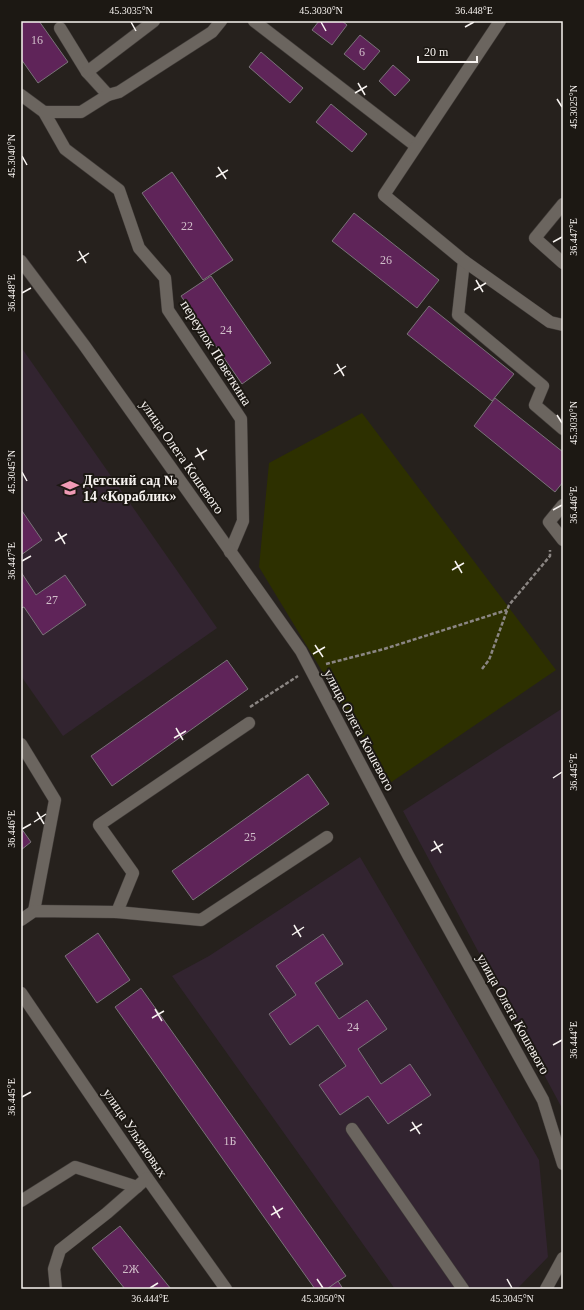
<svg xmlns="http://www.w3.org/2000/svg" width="584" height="1310" font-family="'Times New Roman',serif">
	<rect width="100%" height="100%" fill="#26211d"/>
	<g fill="#322430">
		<polygon points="21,347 217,628 63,736 21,676"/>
		<polygon points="563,708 563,1110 403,811"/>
		<polygon points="360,857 539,1160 548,1257 517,1289 395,1289 172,976 209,956"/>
	</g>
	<polygon fill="#2d3000" points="362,413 556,670 390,783 259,567 269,463"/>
	<g fill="#5f2459" stroke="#797378">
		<polygon points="21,21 39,21 68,62 38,83 21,59"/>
		<polygon points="319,21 342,21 347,25 332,45 312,30"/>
		<polygon points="360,35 380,51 364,70 344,54"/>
		<polygon points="261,52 303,88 290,103 249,67"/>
		<polygon points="393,65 410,80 395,96 379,81"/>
		<polygon points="331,104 367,134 352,152 316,122"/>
		<polygon points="172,172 233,260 203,280 142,193"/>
		<polygon points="354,213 439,280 417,308 332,241"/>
		<polygon points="211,276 271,363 242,384 181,296"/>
		<polygon points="429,306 514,374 492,401 407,334"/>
		<polygon points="495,398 563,452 563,482 555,492 474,426"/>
		<polygon points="22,511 42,540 21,555 21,512"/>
		<polygon points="21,572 36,595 65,575 86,605 43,635 24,607 21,608"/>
		<polygon points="227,660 248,689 112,786 91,756"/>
		<polygon points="308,774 329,804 193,900 172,871"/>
		<polygon points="21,828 31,842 21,850"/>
		<polygon points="98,933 130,980 97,1003 65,956"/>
		<polygon points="323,934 343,964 315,983 339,1019 367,1000 387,1029 358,1049 381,1084 410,1064 431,1095 388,1124 368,1096 340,1115 319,1085 346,1066 318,1025 290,1045 269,1014 296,995 276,966"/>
		<polygon points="141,988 346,1276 327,1289 315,1289 115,1007"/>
		<polygon points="120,1226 171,1289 125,1289 92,1248"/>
		<polygon points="338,1281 343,1289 327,1289"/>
	</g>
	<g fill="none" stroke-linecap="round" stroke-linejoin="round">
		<g stroke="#423d3a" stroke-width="13">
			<g id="minor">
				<polyline points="254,21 416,146"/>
				<polyline points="500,21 384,195 464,261 458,315 543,386 535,405 563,429"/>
				<polyline points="60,28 87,72 108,95"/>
				<polyline points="87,72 154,21"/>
				<polyline points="21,95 44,112 65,149 119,190 139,248 165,278 168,310 241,419 243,521 230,552"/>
				<polyline points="44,112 81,112 108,95 119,92 212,32 221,21"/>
				<polyline points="563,204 535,238 563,263"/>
				<polyline points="21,261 84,345 301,651 408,855 543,1100 563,1164"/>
				<polyline points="464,261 550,322 563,325"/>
				<polyline points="563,505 549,522 563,540"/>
				<polyline points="21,744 55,800 34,911"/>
				<polyline points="117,912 133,873 99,825 249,723"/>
				<polyline points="21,920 34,911 117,912 201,920 327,837"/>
				<polyline points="21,993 147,1178 226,1289"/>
				<polyline points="352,1129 463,1289"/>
				<polyline points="21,1201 75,1167 137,1187"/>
				<polyline points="56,1289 54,1269 60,1250 107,1213 147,1178"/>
				<polyline points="546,1289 563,1258"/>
			</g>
		</g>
		<g stroke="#8b8683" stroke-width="2.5" stroke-dasharray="4 2" stroke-linecap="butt">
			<polyline points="326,664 384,649 507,610"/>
			<polyline points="482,669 489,660 509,605 550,556 550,550"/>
			<polyline points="250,707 298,676"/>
		</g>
		<use href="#minor" stroke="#6b655f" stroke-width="12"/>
	</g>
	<path fill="none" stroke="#f7f3f0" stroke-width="1.5" d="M131 22 136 31M321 22 326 31M465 27 474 22M358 83 365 95M355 93 367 86M557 99 562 107M22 156 27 165M218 167 226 179M216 177 228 170M553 242 562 237M79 251 86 263M77 261 89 253M476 280 483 292M474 290 486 283M22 293 31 288M337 364 344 376M334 374 346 366M557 415 562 423M197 448 204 460M195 457 207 450M22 472 27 481M553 510 562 505M58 532 65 544M55 541 67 534M22 561 31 556M455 561 462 573M452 570 464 563M315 645 323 657M313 654 325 647M176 728 183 740M174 738 186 731M553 778 562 772M37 812 44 824M34 822 46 814M22 829 31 824M434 841 441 853M431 851 443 844M294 925 301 937M292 935 304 927M155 1009 162 1021M152 1018 164 1011M553 1045 562 1040M22 1097 31 1092M412 1122 420 1134M410 1131 422 1124M273 1206 280 1218M271 1215 283 1208M317 1279 323 1288M507 1279 512 1288M150 1288 158 1283"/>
	<defs>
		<g id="school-bare" transform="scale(1.38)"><path d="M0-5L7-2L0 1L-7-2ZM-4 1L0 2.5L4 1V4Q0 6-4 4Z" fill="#f09ab5" stroke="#1c1813" stroke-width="2.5" paint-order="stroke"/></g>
	</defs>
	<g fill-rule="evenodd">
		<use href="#school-bare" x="70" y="488"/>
	</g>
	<g text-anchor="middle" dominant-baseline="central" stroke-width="4" stroke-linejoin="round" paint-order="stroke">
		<g font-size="12" fill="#d1bfca">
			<text x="37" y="40">16</text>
			<text x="362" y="52">6</text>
			<text x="187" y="226">22</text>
			<text x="386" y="260">26</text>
			<text x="226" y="330">24</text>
			<text x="52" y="600">27</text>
			<text x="250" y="837">25</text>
			<text x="353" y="1027">24</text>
			<text x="230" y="1141">1Б</text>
			<text x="131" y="1269">2Ж</text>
		</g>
		<g font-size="14" fill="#f7f3f0" stroke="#1c1813">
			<text transform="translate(216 353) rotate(58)">переулок Поветкина</text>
			<text transform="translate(182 457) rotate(55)">улица Олега Кошевого</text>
			<text transform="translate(359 730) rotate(62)">улица Олега Кошевого</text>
			<text transform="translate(513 1014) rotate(61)">улица Олега Кошевого</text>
			<text transform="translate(135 1133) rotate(56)">улица Ульяновых</text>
		</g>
		<g font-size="14" font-weight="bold" fill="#f7f3f0" stroke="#1c1813" text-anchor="start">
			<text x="83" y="480">Детский сад №<tspan x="83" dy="16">14 «Кораблик»</tspan></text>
		</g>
	</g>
	<rect width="584" height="1310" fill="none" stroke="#1c1813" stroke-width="44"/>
	<path d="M418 56v6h59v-6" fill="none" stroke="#f7f3f0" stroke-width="2"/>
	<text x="424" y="56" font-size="12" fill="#f7f3f0" stroke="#1c1813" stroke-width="3" paint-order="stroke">20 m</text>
	<rect x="22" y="22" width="540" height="1266" fill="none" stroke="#f7f3f0" stroke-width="1.5"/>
	<g font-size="10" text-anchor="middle" fill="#f7f3f0">
		<text x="131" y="14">45.3035°N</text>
		<text x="321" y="14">45.3030°N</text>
		<text x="474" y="14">36.448°E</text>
		<text transform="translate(573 107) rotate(-90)" y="4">45.3025°N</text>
		<text transform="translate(11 156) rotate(-90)" y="4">45.3040°N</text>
		<text transform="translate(573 237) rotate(-90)" y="4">36.447°E</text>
		<text transform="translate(11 293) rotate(-90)" y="4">36.448°E</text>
		<text transform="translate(573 423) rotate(-90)" y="4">45.3030°N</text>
		<text transform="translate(11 472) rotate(-90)" y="4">45.3045°N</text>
		<text transform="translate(573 505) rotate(-90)" y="4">36.446°E</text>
		<text transform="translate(11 561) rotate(-90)" y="4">36.447°E</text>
		<text transform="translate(573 772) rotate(-90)" y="4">36.445°E</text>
		<text transform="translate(11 829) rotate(-90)" y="4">36.446°E</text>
		<text transform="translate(573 1040) rotate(-90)" y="4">36.444°E</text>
		<text transform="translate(11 1097) rotate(-90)" y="4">36.445°E</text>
		<text x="150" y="1302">36.444°E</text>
		<text x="323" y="1302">45.3050°N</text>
		<text x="512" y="1302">45.3045°N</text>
	</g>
</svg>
